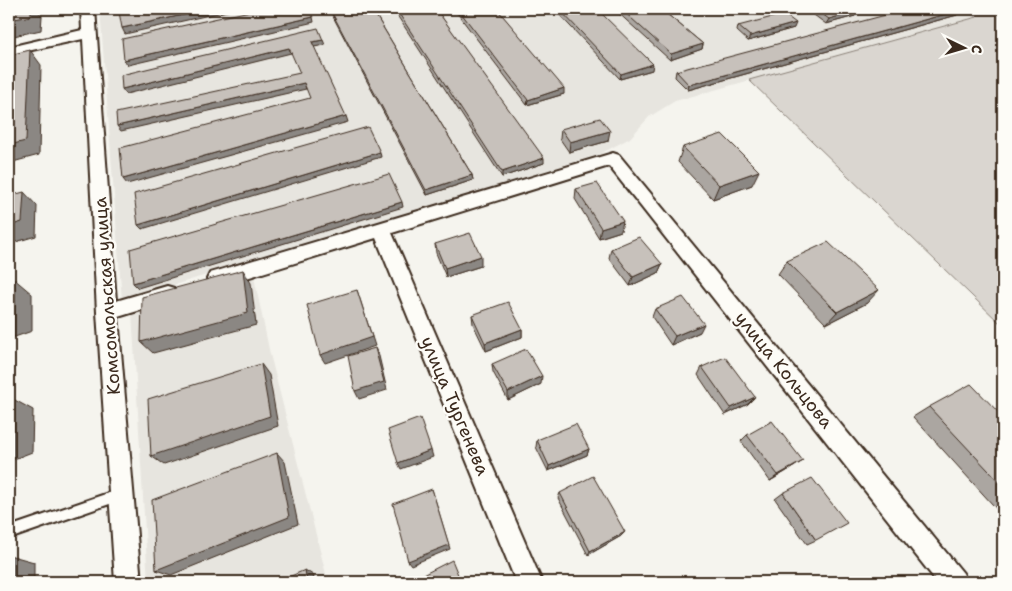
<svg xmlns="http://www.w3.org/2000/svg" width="1012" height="591" font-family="'Shantell Sans',sans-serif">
	<rect width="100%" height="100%" fill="#f5f4ee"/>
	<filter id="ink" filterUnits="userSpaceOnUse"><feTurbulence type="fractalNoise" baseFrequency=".02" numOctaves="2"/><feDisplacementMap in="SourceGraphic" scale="10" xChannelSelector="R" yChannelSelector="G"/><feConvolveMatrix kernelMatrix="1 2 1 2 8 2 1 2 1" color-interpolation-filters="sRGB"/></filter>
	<g filter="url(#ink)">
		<g fill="#e7e5df">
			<polygon points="100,9 964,9 977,17 675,101 649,117 630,138 600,154 122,301"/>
			<polygon points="254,277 270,354 328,582 148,582 132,312"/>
		</g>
		<polygon fill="#dad6d0" stroke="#8a8077" points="964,9 1003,9 1003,326 749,80 977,17"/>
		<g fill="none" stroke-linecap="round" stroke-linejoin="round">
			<g stroke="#3b2a1e" stroke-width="4">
				<polygon id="service" points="120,489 124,491 126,495 124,499 9,539 9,527"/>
			</g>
			<g stroke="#3b2a1e" stroke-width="4">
				<g id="minor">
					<polygon points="81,9 95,9 116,301 167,286 174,288 177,294 174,300 118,317 141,582 115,582 97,312 83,39 9,55 9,47 82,30"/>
					<polygon points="613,153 619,155 963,573 967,582 937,582 609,166 392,233 542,582 516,582 376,238 217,287 210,285 207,279 210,273 217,271"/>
				</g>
			</g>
			<use href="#service" fill="#fdfcf7" fill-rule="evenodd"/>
			<use href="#minor" fill="#fdfcf7" fill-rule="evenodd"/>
		</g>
		<g fill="#aba6a1" stroke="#3b2a1e">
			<polygon points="329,9 372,9 472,175 473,180 427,195"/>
			<polygon points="393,9 436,9 544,163 502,177"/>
			<polygon points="454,9 497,9 564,94 527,105"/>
			<polygon points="554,9 597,9 652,70 620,79"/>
			<polygon points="614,9 661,9 703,44 702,49 670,60"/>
			<polygon points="744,9 766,9 750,13"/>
			<polygon points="806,9 855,9 855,16 826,24"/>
			<polygon points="960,10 957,15 688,90 675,77 676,71"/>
			<polygon points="738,26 794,28 748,41 737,31"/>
			<polygon points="561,129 608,141 569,152 560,139"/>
			<polygon points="683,147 752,185 713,199 678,162"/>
			<polygon points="576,189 621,231 599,238 575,199"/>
			<polygon points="435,244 481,266 446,277 436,253"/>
			<polygon points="611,249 662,264 658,273 630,286 609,258"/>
			<polygon points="787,261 867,303 826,324 778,274"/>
			<polygon points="655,309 700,332 671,345 652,317"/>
			<polygon points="472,315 522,329 522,337 486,351 473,324"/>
			<polygon points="492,364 541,384 508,400 493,372"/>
			<polygon points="702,367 755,397 748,404 725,415 698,375"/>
			<polygon points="929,407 1003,417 1003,516 913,417"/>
			<polygon points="747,435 795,466 770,481 741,441"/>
			<polygon points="537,440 589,449 587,455 548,471 536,447"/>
			<polygon points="560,493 621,536 588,555 558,498"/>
			<polygon points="783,493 816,540 807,544 775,499"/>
		</g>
		<g fill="#8b8783" stroke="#3b2a1e">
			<polygon points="31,9 37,9 42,16 41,30 9,37 9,20"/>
			<polygon points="211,9 236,9 125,34 122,28"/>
			<polygon points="751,9 766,9 750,13"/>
			<polygon points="960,10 957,15 688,90 689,85"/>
			<polygon points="858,11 855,16 826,24 829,19"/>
			<polygon points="313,17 314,22 128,65 124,60"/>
			<polygon points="796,23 794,28 748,41 750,36"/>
			<polygon points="323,40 325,45 314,47 312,42"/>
			<polygon points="703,44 702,49 670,60 671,54"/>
			<polygon points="289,48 291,53 126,94 122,89"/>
			<polygon points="30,50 41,65 39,155 9,163 9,145"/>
			<polygon points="653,64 652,70 620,79 621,74"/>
			<polygon points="304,83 306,89 121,131 117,126"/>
			<polygon points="564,88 564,94 527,105 528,100"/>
			<polygon points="346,116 348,122 127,184 123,179"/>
			<polygon points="610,131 608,141 569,152 570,142"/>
			<polygon points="380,152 381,157 142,229 138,225"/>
			<polygon points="544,158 544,163 502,177 502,172"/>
			<polygon points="759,171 752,185 713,199 719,185"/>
			<polygon points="472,175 473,180 427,195 426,190"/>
			<polygon points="24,192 37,206 36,236 9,244 9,226"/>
			<polygon points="402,202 403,207 138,288 133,283"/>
			<polygon points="623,221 621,231 599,238 601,228"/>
			<polygon points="481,256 481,266 446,277 445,268"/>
			<polygon points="662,264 658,273 630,286 633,277"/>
			<polygon points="243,270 251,283 256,325 153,353 141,342"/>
			<polygon points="13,278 32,294 32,331 9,339 9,317"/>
			<polygon points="357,290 375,346 325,363 320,355"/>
			<polygon points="879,290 867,303 826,324 837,312"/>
			<polygon points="704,324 700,332 671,345 675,336"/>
			<polygon points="522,329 522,337 486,351 485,343"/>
			<polygon points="375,348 379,356 387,390 359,399 355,391"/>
			<polygon points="261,364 269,375 278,426 164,465 151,456"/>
			<polygon points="542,376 541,384 508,400 508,392"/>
			<polygon points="755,397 748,404 725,415 731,408"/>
			<polygon points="11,398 33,410 32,452 9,461 9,435"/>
			<polygon points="589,449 587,455 548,471 549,466"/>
			<polygon points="431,450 433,457 401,469 398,463"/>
			<polygon points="277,453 285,462 298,524 171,575 156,570"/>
			<polygon points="803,461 795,466 770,481 778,475"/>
			<polygon points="432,489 450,549 411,565 408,561"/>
			<polygon points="625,532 621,536 588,555 590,551"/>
			<polygon points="9,555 34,562 34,582 9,582"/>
			<polygon points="305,570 313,575 315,582 307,582"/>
		</g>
		<g fill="#c7c1bb" stroke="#3b2a1e">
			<polygon points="9,9 31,9 31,16 9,20"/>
			<polygon points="133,9 211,9 122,28 119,12"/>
			<polygon points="259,9 309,9 313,17 124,60 122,39"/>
			<polygon points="330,9 372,9 472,175 426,190"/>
			<polygon points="396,9 436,9 544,158 502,172"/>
			<polygon points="458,9 497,9 564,88 528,100"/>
			<polygon points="559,9 597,9 653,64 621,74"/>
			<polygon points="621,9 661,9 703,44 671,54"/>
			<polygon points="815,9 855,9 858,11 829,19"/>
			<polygon points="908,9 959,9 960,10 689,85 676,71"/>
			<polygon points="784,14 796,23 750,36 738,26"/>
			<polygon points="318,28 323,40 312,42 346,116 123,179 120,148 310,98 304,83 117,126 116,113 300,73 289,48 122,89 121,75"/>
			<polygon points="30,50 26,141 9,145 9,55"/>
			<polygon points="600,118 610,131 570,142 561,129"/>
			<polygon points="368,127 380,152 138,225 134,194"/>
			<polygon points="722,134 759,171 719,185 683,147"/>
			<polygon points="389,174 402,202 133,283 130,249"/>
			<polygon points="597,183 623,221 601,228 576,189"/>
			<polygon points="24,192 22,222 9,226 9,196"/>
			<polygon points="470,233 481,256 445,268 435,244"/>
			<polygon points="639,237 662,264 633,277 611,249"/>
			<polygon points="828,242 879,290 837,312 787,261"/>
			<polygon points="243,270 248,313 141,342 142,297"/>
			<polygon points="13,278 12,316 9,317 9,279"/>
			<polygon points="357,290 372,337 320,355 307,305"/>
			<polygon points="683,297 704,324 675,336 655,309"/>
			<polygon points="508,302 522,329 485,343 472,315"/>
			<polygon points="375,348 384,382 355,391 348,356"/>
			<polygon points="526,349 542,376 508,392 492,364"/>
			<polygon points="725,357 755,397 731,408 702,367"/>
			<polygon points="261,364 270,416 151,456 148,399"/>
			<polygon points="971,384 1003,417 1003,486 929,407"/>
			<polygon points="9,398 11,398 9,435"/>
			<polygon points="420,418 431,450 398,463 388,430"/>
			<polygon points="772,421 803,461 778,475 747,435"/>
			<polygon points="576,424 589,449 549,466 537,440"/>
			<polygon points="277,453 289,517 156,570 152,500"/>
			<polygon points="593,476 625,532 590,551 560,493"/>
			<polygon points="812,478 847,523 816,540 783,493"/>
			<polygon points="432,489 449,545 408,561 393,504"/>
			<polygon points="452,560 461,582 409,582"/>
			<polygon points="305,570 307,582 277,582"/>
		</g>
	</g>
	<g text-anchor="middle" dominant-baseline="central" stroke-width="5" stroke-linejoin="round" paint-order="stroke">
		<g font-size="18" fill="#3b2a1e" stroke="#fdfcf7">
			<text transform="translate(107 296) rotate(-94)">Комсомольская улица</text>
			<text transform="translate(784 370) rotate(51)">улица Кольцова</text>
			<text transform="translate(455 406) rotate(67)">улица Тургенева</text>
		</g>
	</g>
	<rect width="1012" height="591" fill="none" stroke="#fdfcf7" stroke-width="30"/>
	<rect x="15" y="15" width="982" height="561" fill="none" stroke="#3b2a1e" stroke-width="2" filter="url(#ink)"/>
	<g transform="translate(964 48) rotate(95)" stroke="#fdfcf7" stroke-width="4" paint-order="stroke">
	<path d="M0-4L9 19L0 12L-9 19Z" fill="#3b2a1e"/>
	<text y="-8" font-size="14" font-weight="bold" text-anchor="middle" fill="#3b2a1e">С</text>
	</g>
</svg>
